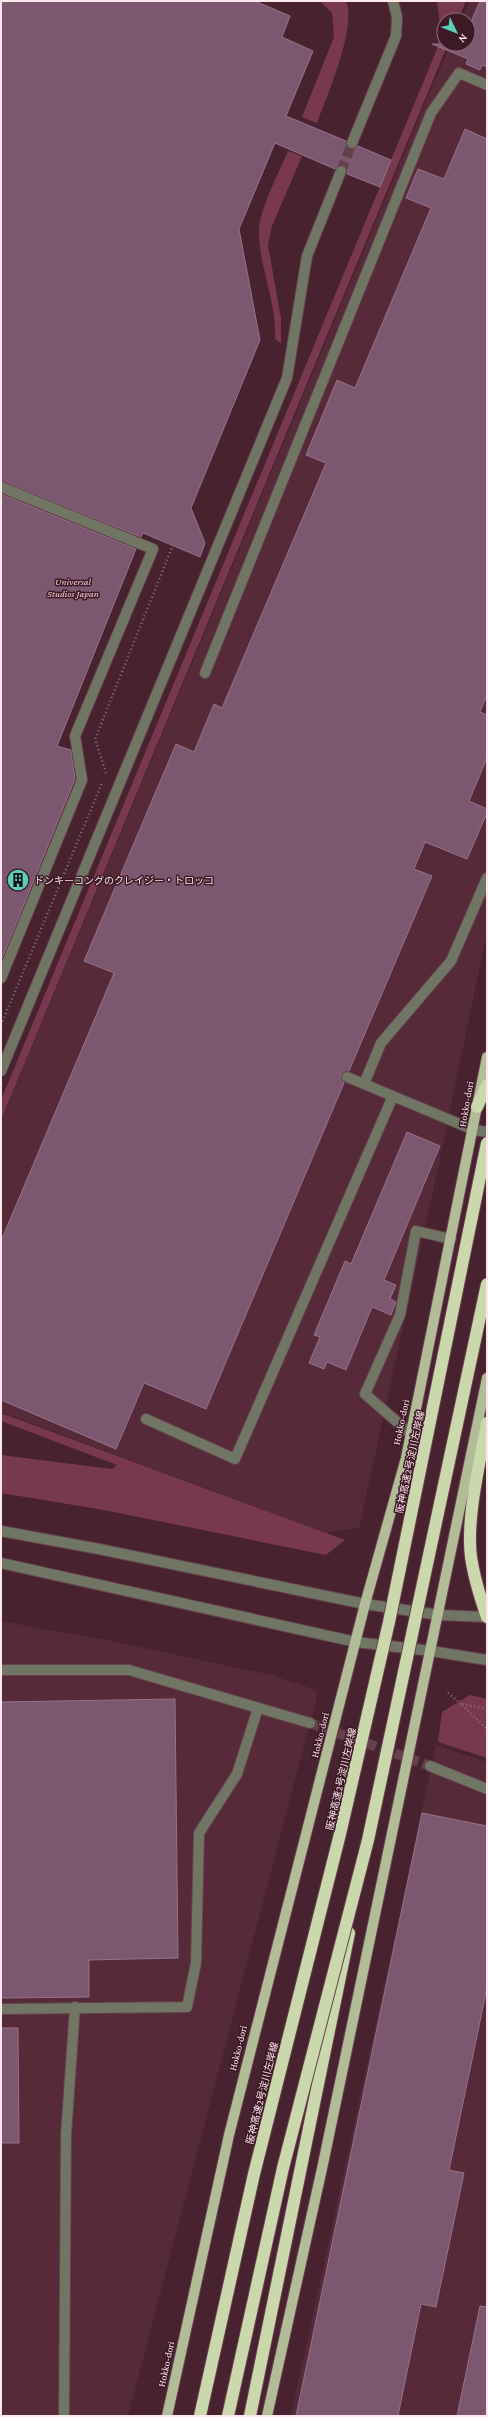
<svg xmlns="http://www.w3.org/2000/svg" width="488" height="2417" font-family="'Crimson Pro','Noto Sans JP',serif">
	<rect width="100%" height="100%" fill="#48222f"/>
	<g fill="#562a39">
		<polygon points="470,1 487,1 487,932 438,1168 359,1528 326,1533 1,1412 1,1121 430,91 451,44 468,44 468,20 461,20"/>
		<polygon points="1,1621 112,1641 271,1675 316,1690 316,1700 128,2416 1,2416"/>
		<polygon points="436,1745 487,1762 487,2416 291,2416"/>
	</g>
	<g fill="#78394f">
		<path d="M320 1H346C357 27 327 96 317 123L302 117 334 37 332 13Z"/>
		<polygon points="437,1 466,1 458,20 444,20 444,44 448,44 1,1120 1,1100 437,49 441,32"/>
		<path d="M288 151 302 156 272 226 268 245 281 319V343L275 339C277 303 260 270 259 234 258 211 279 173 288 151Z"/>
		<polygon points="1,1413 345,1540 326,1555 104,1510 1,1493 1,1455 112,1469 117,1465 1,1421"/>
		<polygon points="470,1695 487,1699 487,1758 438,1742 442,1712"/>
	</g>
	<g fill="#7c5870" stroke="#98718a">
		<polygon points="1,1 255,1 290,16 282,37 313,51 286,116 346,141 349,149 353,149 358,146 391,160 380,187 347,174 347,170 344,165 340,165 335,169 275,143 239,229 260,340 191,508 205,543 200,557 143,533 141,537 1,481"/>
		<polygon points="480,1 487,1 487,67 482,65 480,70 466,64 468,59 432,44 468,44 468,29"/>
		<polygon points="465,129 487,139 487,695 480,712 487,715 487,758 469,801 487,809 487,813 467,859 425,842 414,869 432,876 349,1071 341,1074 341,1078 344,1083 206,1409 144,1383 116,1449 1,1400 1,1241 114,973 84,961 176,744 194,752 214,704 222,708 326,463 306,455 337,380 355,388 431,208 406,198 418,169 444,179"/>
		<polygon points="1,494 136,549 57,746 71,750 75,779 1,961"/>
		<polygon points="407,1132 440,1146 384,1280 396,1285 390,1299 396,1302 391,1315 372,1307 346,1370 327,1362 324,1369 309,1363 320,1337 314,1335 345,1261 351,1264"/>
		<polygon points="175,1699 178,1958 89,1960 89,1997 1,1998 1,1702"/>
		<polygon points="422,1813 487,1826 487,1988 449,2170 464,2173 436,2307 421,2304 398,2416 296,2416"/>
		<polygon points="1,2028 18,2028 19,2143 1,2143"/>
		<polygon points="480,2306 487,2307 487,2416 457,2416"/>
	</g>
	<g fill="none" stroke-linecap="round" stroke-linejoin="round">
		<g stroke="#63404b" stroke-width="10" stroke-dasharray="10 5" stroke-linecap="butt">
			<polyline points="341,171 352,143"/>
			<polyline points="310,1723 430,1766"/>
		</g>
		<g stroke="#65424d" stroke-width="12">
			<g id="minor">
				<polyline points="352,143 396,36 397,17 393,1"/>
				<polyline points="1,487 153,549 75,736 82,780 1,978"/>
				<polyline points="205,673 431,113 459,73 487,85"/>
				<polyline points="487,878 451,961 381,1043 364,1084 474,1130 487,1132"/>
				<polyline points="1,1071 287,378 307,256 341,171"/>
				<polyline points="347,1077 364,1084"/>
				<polyline points="146,1419 235,1459 393,1096"/>
				<polyline points="411,1434 365,1394 400,1315 416,1231 451,1239"/>
				<polyline points="1,1531 99,1549 365,1604 439,1615 487,1617"/>
				<polyline points="1,1563 356,1642 431,1651 487,1660"/>
				<polyline points="1,1670 129,1670 310,1723"/>
				<polyline points="430,1766 487,1789"/>
				<polyline points="1,2009 187,2007 196,1963 199,1833 237,1774 258,1708"/>
				<polyline points="64,2416 66,2135 75,2007"/>
			</g>
		</g>
		<g stroke="#65424d" stroke-width="12">
			<g id="major">
				<polyline points="167,2416 229,2135 365,1604 406,1458 487,1057"/>
				<polyline points="267,2416 323,2164 487,1378"/>
			</g>
		</g>
		<g stroke="#65424d" stroke-width="14">
			<g id="highway">
				<polyline points="477,1107 487,1085"/>
				<path d="M487 1423C480 1462 466 1518 471 1557 474 1578 480 1597 487 1617"/>
				<polyline points="250,2416 349,1933"/>
			</g>
		</g>
		<g stroke="#8e6f79" stroke-width="2.5" stroke-dasharray="1 3" stroke-linecap="butt">
			<polyline points="106,773 95,739 173,545"/>
			<polyline points="1,1025 102,783"/>
			<polyline points="448,1693 461,1704"/>
			<polyline points="487,1709 461,1704 487,1729"/>
		</g>
		<use href="#minor" stroke="#717664" stroke-width="10"/>
		<use href="#major" stroke="#b2bc98" stroke-width="10"/>
		<use href="#highway" stroke="#cbd7ac" stroke-width="12"/>
		<g stroke="#65424d" stroke-width="14" stroke-linecap="butt">
			<g id="highway-bridge">
				<polyline points="200,2416 254,2174 340,1834 389,1622 487,1143"/>
				<polyline points="228,2416 283,2168 368,1840 487,1284"/>
			</g>
		</g>
		<use href="#highway-bridge" stroke="#cbd7ac" stroke-width="12"/>
	</g>
	<defs>
		<g id="building-disc" transform="scale(1.15)"><circle r="9.5" fill="#5cceba" stroke="#3d1825"/><path d="M-4-6H4V6H1V3H-1V6H-4ZM-2.5-4.3h1.7v1.8h-1.7ZM.8-4.3h1.7v1.8H.8ZM-2.5-1h1.7V.8h-1.7ZM.8-1h1.7V.8H.8Z" fill="#111"/></g>
	</defs>
	<g fill-rule="evenodd">
		<use href="#building-disc" x="18" y="880"/>
	</g>
	<g text-anchor="middle" dominant-baseline="central" stroke-width="3" stroke-linejoin="round" paint-order="stroke">
		<g font-size="10" font-style="italic" fill="#f6ccd8" stroke="#3d1825">
			<text x="73" y="581">Universal<tspan x="73" dy="12">Studios Japan</tspan></text>
		</g>
		<g font-size="10" fill="#fce7ec" stroke="#3d1825" text-anchor="start">
			<text x="34" y="880">ドンキーコングのクレイジー・トロッコ</text>
		</g>
		<g font-size="10" fill="#fce7ec" stroke="#3d1825">
			<text transform="translate(466 1104) rotate(-80)">Hokko-dori</text>
			<text transform="translate(401 1422) rotate(-78)">Hokko-dori</text>
			<text transform="translate(410 1462) rotate(-78)">阪神高速2号淀川左岸線</text>
			<text transform="translate(320 1735) rotate(-76)">Hokko-dori</text>
			<text transform="translate(341 1779) rotate(-77)">阪神高速2号淀川左岸線</text>
			<text transform="translate(238 2048) rotate(-76)">Hokko-dori</text>
			<text transform="translate(262 2093) rotate(-76)">阪神高速2号淀川左岸線</text>
			<text transform="translate(166 2364) rotate(-78)">Hokko-dori</text>
		</g>
	</g>
	<rect width="488" height="2417" fill="none" stroke="#fce7ec" stroke-width="4"/>
	<g transform="translate(456 32) rotate(133)"><circle r="19" fill="#3d1825" stroke="#896b75"/>
	<path d="M0-3L7 15L0 10L-7 15Z" fill="#5cceba"/>
	<text y="-6" font-size="11" font-weight="bold" text-anchor="middle" fill="#fce7ec">N</text>
	</g>
</svg>
